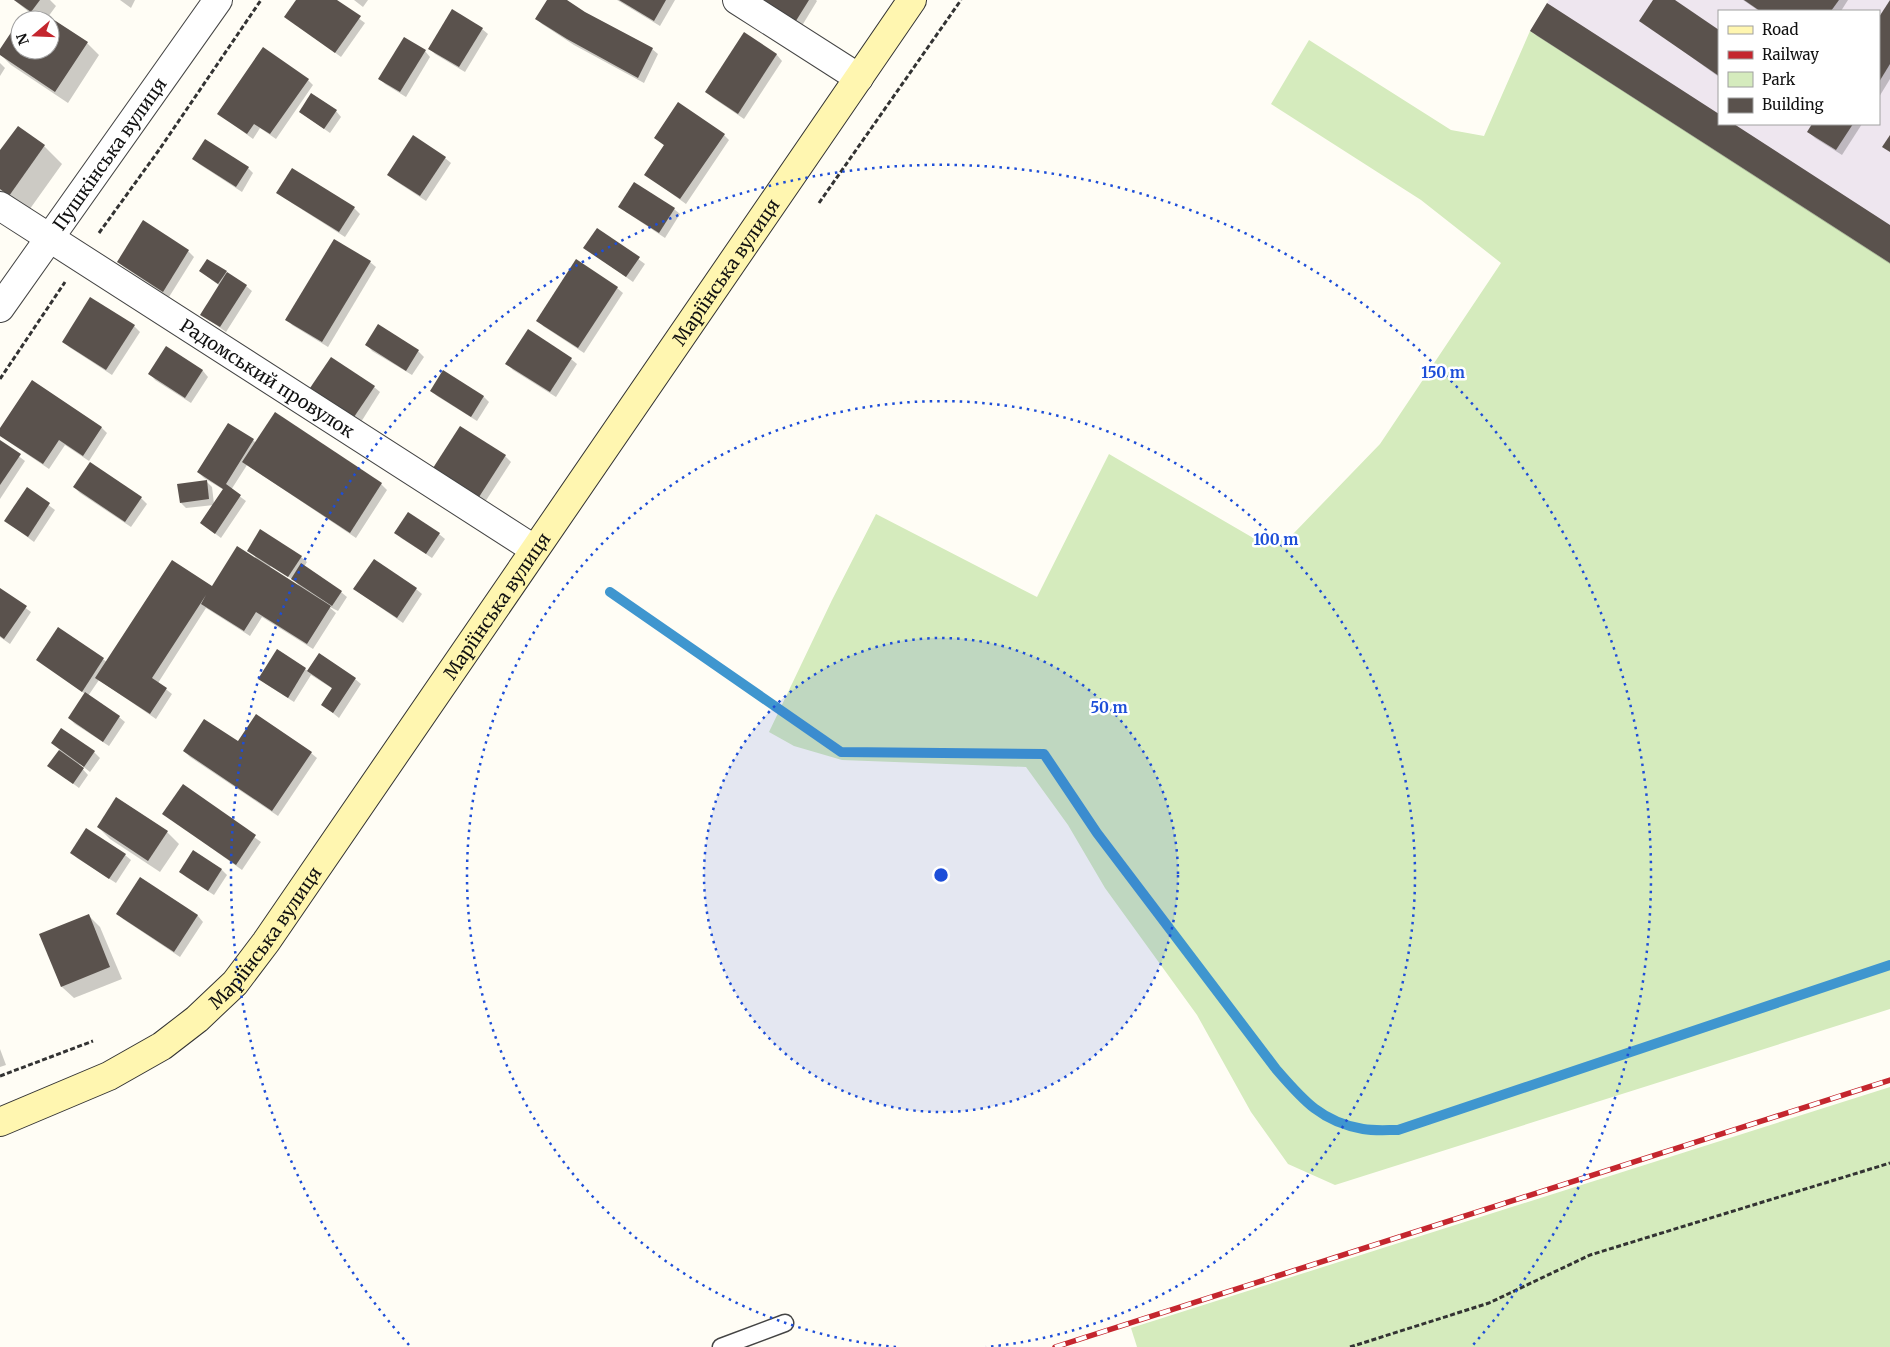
<svg xmlns="http://www.w3.org/2000/svg" width="1890" height="1347" font-family="Merriweather,serif">
	<rect width="100%" height="100%" fill="#fffdf5"/>
	<path fill="#eee6ef" fill-rule="evenodd" d="M1549 0H1890V263L1530 31ZM1719 11H1879V124H1719Z"/>
	<g fill="#d5ebbd">
		<polygon points="1530,31 1890,263 1890,1009 1335,1185 1288,1164 1251,1112 1197,1015 1105,888 1068,825 1026,767 842,760 794,746 769,732 832,600 876,514 1037,597 1109,454 1267,546 1293,534 1380,444 1501,263 1421,200 1271,104 1309,40 1451,130 1484,136"/>
		<polygon points="1890,1087 1890,1347 1137,1347 1131,1328"/>
	</g>
	<g fill="#0003" fill-rule="evenodd">
		<polygon points="14,0 50,0 56,6 48,17 87,43 99,55 68,103 11,65 0,54 0,52 20,22 20,50 50,50 50,20 39,20"/>
		<polygon points="120,0 135,0 131,8"/>
		<polygon points="297,0 334,0 365,23 341,57 286,17"/>
		<polygon points="354,0 368,0 363,7"/>
		<polygon points="549,0 565,0 584,13 652,49 658,54 644,83 574,45 542,24 537,19"/>
		<polygon points="617,0 675,0 660,26"/>
		<polygon points="756,0 816,0 817,1 800,29"/>
		<polygon points="1655,0 1673,0 1719,32 1719,77 1640,20"/>
		<polygon points="1743,0 1848,0 1841,11 1759,11"/>
		<polygon points="1890,2 1890,79 1879,97 1879,20"/>
		<polygon points="482,29 488,34 465,72 435,54 430,49"/>
		<polygon points="1531,31 1719,124 1731,124 1890,226 1890,264 1537,36"/>
		<polygon points="744,34 777,55 782,61 744,119 713,98 707,92"/>
		<polygon points="425,51 430,57 406,97 385,84 380,79"/>
		<polygon points="0,63 5,68 0,76"/>
		<polygon points="308,80 313,85 276,139 260,128 253,139 219,114"/>
		<polygon points="336,111 341,117 330,133 300,112"/>
		<polygon points="1814,124 1862,124 1842,155 1815,138 1809,132"/>
		<polygon points="18,127 44,146 62,164 27,213 0,193 0,152"/>
		<polygon points="724,135 729,140 686,204 646,175 665,146 655,138"/>
		<polygon points="445,158 451,163 426,201 394,180 389,175"/>
		<polygon points="194,159 248,168 253,173 242,192 199,164"/>
		<polygon points="278,192 354,208 360,214 345,237 284,198"/>
		<polygon points="620,207 674,209 680,214 665,238 626,212"/>
		<polygon points="144,222 188,251 194,257 169,297 124,267 118,262"/>
		<polygon points="597,229 645,264 633,282 585,248"/>
		<polygon points="208,260 246,286 252,291 226,332 201,314 220,286 200,271"/>
		<polygon points="370,262 376,267 328,347 292,325 287,319"/>
		<polygon points="617,288 623,293 584,353 543,326 538,320"/>
		<polygon points="134,326 140,332 112,375 69,347 63,341"/>
		<polygon points="367,345 418,351 424,357 412,375 372,351"/>
		<polygon points="167,348 203,371 208,377 191,403 155,380 150,374"/>
		<polygon points="571,359 577,364 556,397 513,370 507,364"/>
		<polygon points="32,381 102,428 107,433 89,461 65,445 49,469 0,436 0,430"/>
		<polygon points="374,387 380,392 361,422 318,394 312,388"/>
		<polygon points="431,391 483,396 489,402 477,421 437,396"/>
		<polygon points="275,414 381,484 387,490 356,538 247,465 231,490 246,501 221,538 201,523 214,505 186,508 181,503 206,481 212,487 214,504 224,490 204,478 198,472 253,440 256,443"/>
		<polygon points="460,427 505,456 511,462 485,502 440,473"/>
		<polygon points="0,442 25,461 0,499"/>
		<polygon points="74,487 141,498 147,504 131,527 80,493"/>
		<polygon points="27,489 55,510 34,542 6,521"/>
		<polygon points="396,533 439,534 445,539 432,558 401,538"/>
		<path d="M249 550 301 557 307 562 304 567 341 592 347 597 338 611 328 606 336 613 313 649 262 617 250 636 206 608 158 683 172 694 156 719 99 680 88 696 119 717 125 722 109 746 75 724 69 718 85 694 38 660 59 629 107 662 213 588 258 560ZM271 566 295 581 301 588 269 568Z"/>
		<polygon points="0,589 31,612 10,644 0,637"/>
		<polygon points="355,589 416,589 422,594 403,623 361,594"/>
		<polygon points="277,651 308,671 355,679 361,684 339,718 323,705 333,689 311,675 294,702 266,684 260,678"/>
		<polygon points="52,743 94,752 100,758 90,772 80,764 79,765 88,775 79,788 49,766 60,750"/>
		<polygon points="238,743 311,753 317,758 278,816 190,757 184,751"/>
		<polygon points="183,786 261,842 242,870 164,814"/>
		<polygon points="98,827 167,832 179,844 160,872 110,839"/>
		<polygon points="72,853 125,855 131,860 116,883 77,858"/>
		<polygon points="222,870 227,875 214,895 186,877 181,872"/>
		<polygon points="140,879 198,916 203,922 180,957 123,919 117,913"/>
		<polygon points="88,915 100,927 122,979 74,998 62,987"/>
		<polygon points="0,1049 6,1065 0,1067"/>
	</g>
	<g fill="none" stroke-linecap="round" stroke-linejoin="round">
		<path stroke="#3f96cf" stroke-width="10" d="M610 592 841 752 1044 754 1097 833 1276 1069C1302 1099 1321 1122 1363 1129 1374 1131 1387 1130 1398 1130L1890 965"/>
	</g>
	<g fill="#5a524d">
		<polygon points="14,0 40,0 31,12"/>
		<polygon points="296,0 337,0 361,16 335,53 284,17"/>
		<polygon points="547,0 567,0 585,12 653,48 638,78 567,39 535,19"/>
		<polygon points="619,0 666,0 654,21"/>
		<polygon points="757,0 809,0 794,24"/>
		<polygon points="1653,0 1675,0 1719,30 1719,76 1639,21"/>
		<polygon points="1744,0 1839,0 1831,11 1760,11"/>
		<polygon points="1890,0 1890,64 1879,82 1879,17"/>
		<polygon points="1547,3 1719,114 1719,124 1734,124 1890,225 1890,263 1530,31"/>
		<polygon points="452,9 483,28 459,67 428,49"/>
		<polygon points="45,14 88,42 55,92 0,55 0,49 20,19 20,50 50,50 50,20 41,20"/>
		<polygon points="744,32 777,54 738,114 705,92"/>
		<polygon points="404,37 426,50 400,92 378,79"/>
		<polygon points="263,47 309,79 270,134 254,124 247,134 217,114"/>
		<polygon points="311,93 337,110 324,129 299,112"/>
		<polygon points="678,102 725,134 680,199 644,175 664,145 654,138"/>
		<polygon points="1812,124 1853,124 1836,150 1807,132"/>
		<polygon points="18,126 45,145 9,196 0,189 0,150"/>
		<polygon points="413,135 446,157 420,196 387,175"/>
		<polygon points="1890,135 1890,152 1882,147"/>
		<polygon points="205,139 249,167 236,187 192,159"/>
		<polygon points="292,168 355,207 339,232 276,193"/>
		<polygon points="634,182 675,208 659,233 618,207"/>
		<polygon points="143,220 189,250 163,292 117,262"/>
		<polygon points="597,228 640,257 626,277 583,248"/>
		<polygon points="334,239 371,261 322,342 285,320"/>
		<polygon points="207,259 227,271 218,284 199,271"/>
		<polygon points="576,259 618,287 578,348 536,321"/>
		<polygon points="227,272 247,285 220,327 200,315"/>
		<polygon points="90,297 135,325 106,370 62,342"/>
		<polygon points="378,324 419,350 406,371 365,345"/>
		<polygon points="528,329 572,358 550,392 505,364"/>
		<polygon points="166,346 203,370 185,398 148,374"/>
		<polygon points="331,357 375,386 354,417 310,388"/>
		<polygon points="443,370 484,396 471,417 430,391"/>
		<polygon points="32,380 102,427 83,456 59,440 43,464 0,436 0,428"/>
		<polygon points="275,412 382,483 350,533 242,462"/>
		<polygon points="228,423 254,439 226,484 241,495 215,534 200,523 223,489 197,472"/>
		<polygon points="460,426 506,455 479,497 433,468"/>
		<polygon points="0,440 21,454 0,485"/>
		<polygon points="90,462 142,497 125,522 73,487"/>
		<polygon points="207,480 209,499 180,503 177,484"/>
		<polygon points="27,487 50,503 28,537 4,521"/>
		<polygon points="408,512 440,533 426,554 394,533"/>
		<polygon points="260,529 302,556 288,577 247,551"/>
		<polygon points="237,546 331,606 307,644 256,612 244,631 201,604 206,595 152,678 167,688 150,714 95,678 172,560 212,586"/>
		<polygon points="374,559 417,588 397,618 353,589"/>
		<polygon points="301,563 342,591 332,606 291,579"/>
		<polygon points="0,588 27,606 4,639 0,636"/>
		<polygon points="58,627 104,658 82,692 36,660"/>
		<polygon points="277,649 306,668 288,698 258,679"/>
		<polygon points="319,653 356,678 333,713 321,705 332,688 307,671"/>
		<polygon points="85,692 120,716 103,742 68,718"/>
		<polygon points="256,714 312,752 272,811 183,751 204,719 238,741"/>
		<polygon points="61,728 95,751 84,767 51,743"/>
		<polygon points="59,750 84,768 73,784 47,766"/>
		<polygon points="183,784 256,835 236,865 162,814"/>
		<polygon points="116,797 168,831 148,861 97,827"/>
		<polygon points="86,828 126,854 109,879 70,853"/>
		<polygon points="193,850 222,869 208,891 179,872"/>
		<polygon points="140,877 198,915 174,952 116,914"/>
		<polygon points="89,914 110,967 61,987 39,934"/>
	</g>
	<g fill="none" stroke-linecap="round" stroke-linejoin="round">
		<g stroke="#444" stroke-width="19">
			<polyline id="service" points="721,1347 785,1323"/>
		</g>
		<g stroke="#444" stroke-width="30">
			<g id="minor">
				<polyline points="737,0 859,78"/>
				<path id="s1" d="M0 206 534 549"/>
				<path id="s2" d="M0 308 218 0"/>
			</g>
		</g>
		<g stroke="#333" stroke-width="30">
			<g id="secondary">
				<path id="s3" d="M0 1122 109 1076 162 1046 197 1019 235 983 266 942 912 0"/>
			</g>
		</g>
		<g stroke="#333" stroke-width="3" stroke-dasharray="5 2.5" stroke-linecap="butt">
			<polyline points="819,203 961,0"/>
			<polyline points="99,233 159,150 261,0"/>
			<polyline points="0,379 65,282"/>
			<polyline points="0,1076 93,1041"/>
			<polyline points="1350,1347 1489,1303 1590,1255 1890,1163"/>
		</g>
		<use href="#service" stroke="#fff" stroke-width="16"/>
		<use href="#minor" stroke="#fff" stroke-width="28"/>
		<use href="#secondary" stroke="#fff6b0" stroke-width="28"/>
		<g stroke="#c4262e" stroke-width="5.5">
			<polyline id="rail" points="1055,1347 1890,1080"/>
		</g>
		<use href="#rail" stroke="#fff" stroke-width="4" stroke-dasharray="11" stroke-linecap="butt"/>
	</g>
	<circle cx="941" cy="875" r="237" fill="#1d4ed8" fill-opacity=".12"/>
	<g fill="none" stroke="#1d4ed8" stroke-width="2.5" stroke-dasharray="2.5 5">
		<circle cx="941" cy="875" r="237"/>
		<path d="M896 1347A474 474 0 1 1 986 1347"/>
		<path d="M409 1345A710 710 0 1 1 1473 1345"/>
	</g>
	<g text-anchor="middle" dominant-baseline="central" stroke-width="5" stroke-linejoin="round" paint-order="stroke">
		<g font-size="18" fill="#111" stroke="#fff">
			<text stroke="none"><textPath href="#s2" startOffset="189">Пушкінська вулиця</textPath></text>
			<text stroke="none"><textPath href="#s3" startOffset="1140">Маріїнська вулиця</textPath></text>
			<text stroke="none"><textPath href="#s1" startOffset="318">Радомський провулок</textPath></text>
			<text stroke="none"><textPath href="#s3" startOffset="735">Маріїнська вулиця</textPath></text>
			<text stroke="none"><textPath href="#s3" startOffset="330">Маріїнська вулиця</textPath></text>
		</g>
	</g>
	<circle cx="941" cy="875" r="8" fill="#1d4ed8" stroke="#fff" stroke-width="2.5"/>
	<g font-size="15" text-anchor="middle" font-weight="bold" fill="#1d4ed8" stroke="#fff" stroke-width="5" stroke-linejoin="round" paint-order="stroke">
		<text x="1443" y="378">150 m</text>
		<text x="1276" y="545">100 m</text>
		<text x="1109" y="713">50 m</text>
	</g>
	<rect x="1718" y="10" width="162" height="115" fill="#ffffff" stroke="#a0a0a0"/>
	<rect x="1728" y="26" width="25" height="8" fill="#fff6b0" stroke="#a0a0a0"/>
	<text x="1762" y="35" font-size="15" fill="#111111">Road</text>
	<rect x="1728" y="51" width="25" height="8" fill="#c4262e" stroke="#a0a0a0"/>
	<text x="1762" y="60" font-size="15" fill="#111111">Railway</text>
	<rect x="1728" y="72" width="25" height="15" fill="#d5ebbd" stroke="#a0a0a0"/>
	<text x="1762" y="85" font-size="15" fill="#111111">Park</text>
	<rect x="1728" y="98" width="25" height="15" fill="#5a524d" stroke="#a0a0a0"/>
	<text x="1762" y="110" font-size="15" fill="#111111">Building</text>
	<g transform="translate(35 35) rotate(251)"><circle r="24" fill="#ffffff" stroke="#a0a0a0"/>
	<path d="M0-4L9 19L0 12L-9 19Z" fill="#c4262e"/>
	<text y="-8" font-size="14" font-weight="bold" text-anchor="middle" fill="#111111">N</text>
	</g>
</svg>
